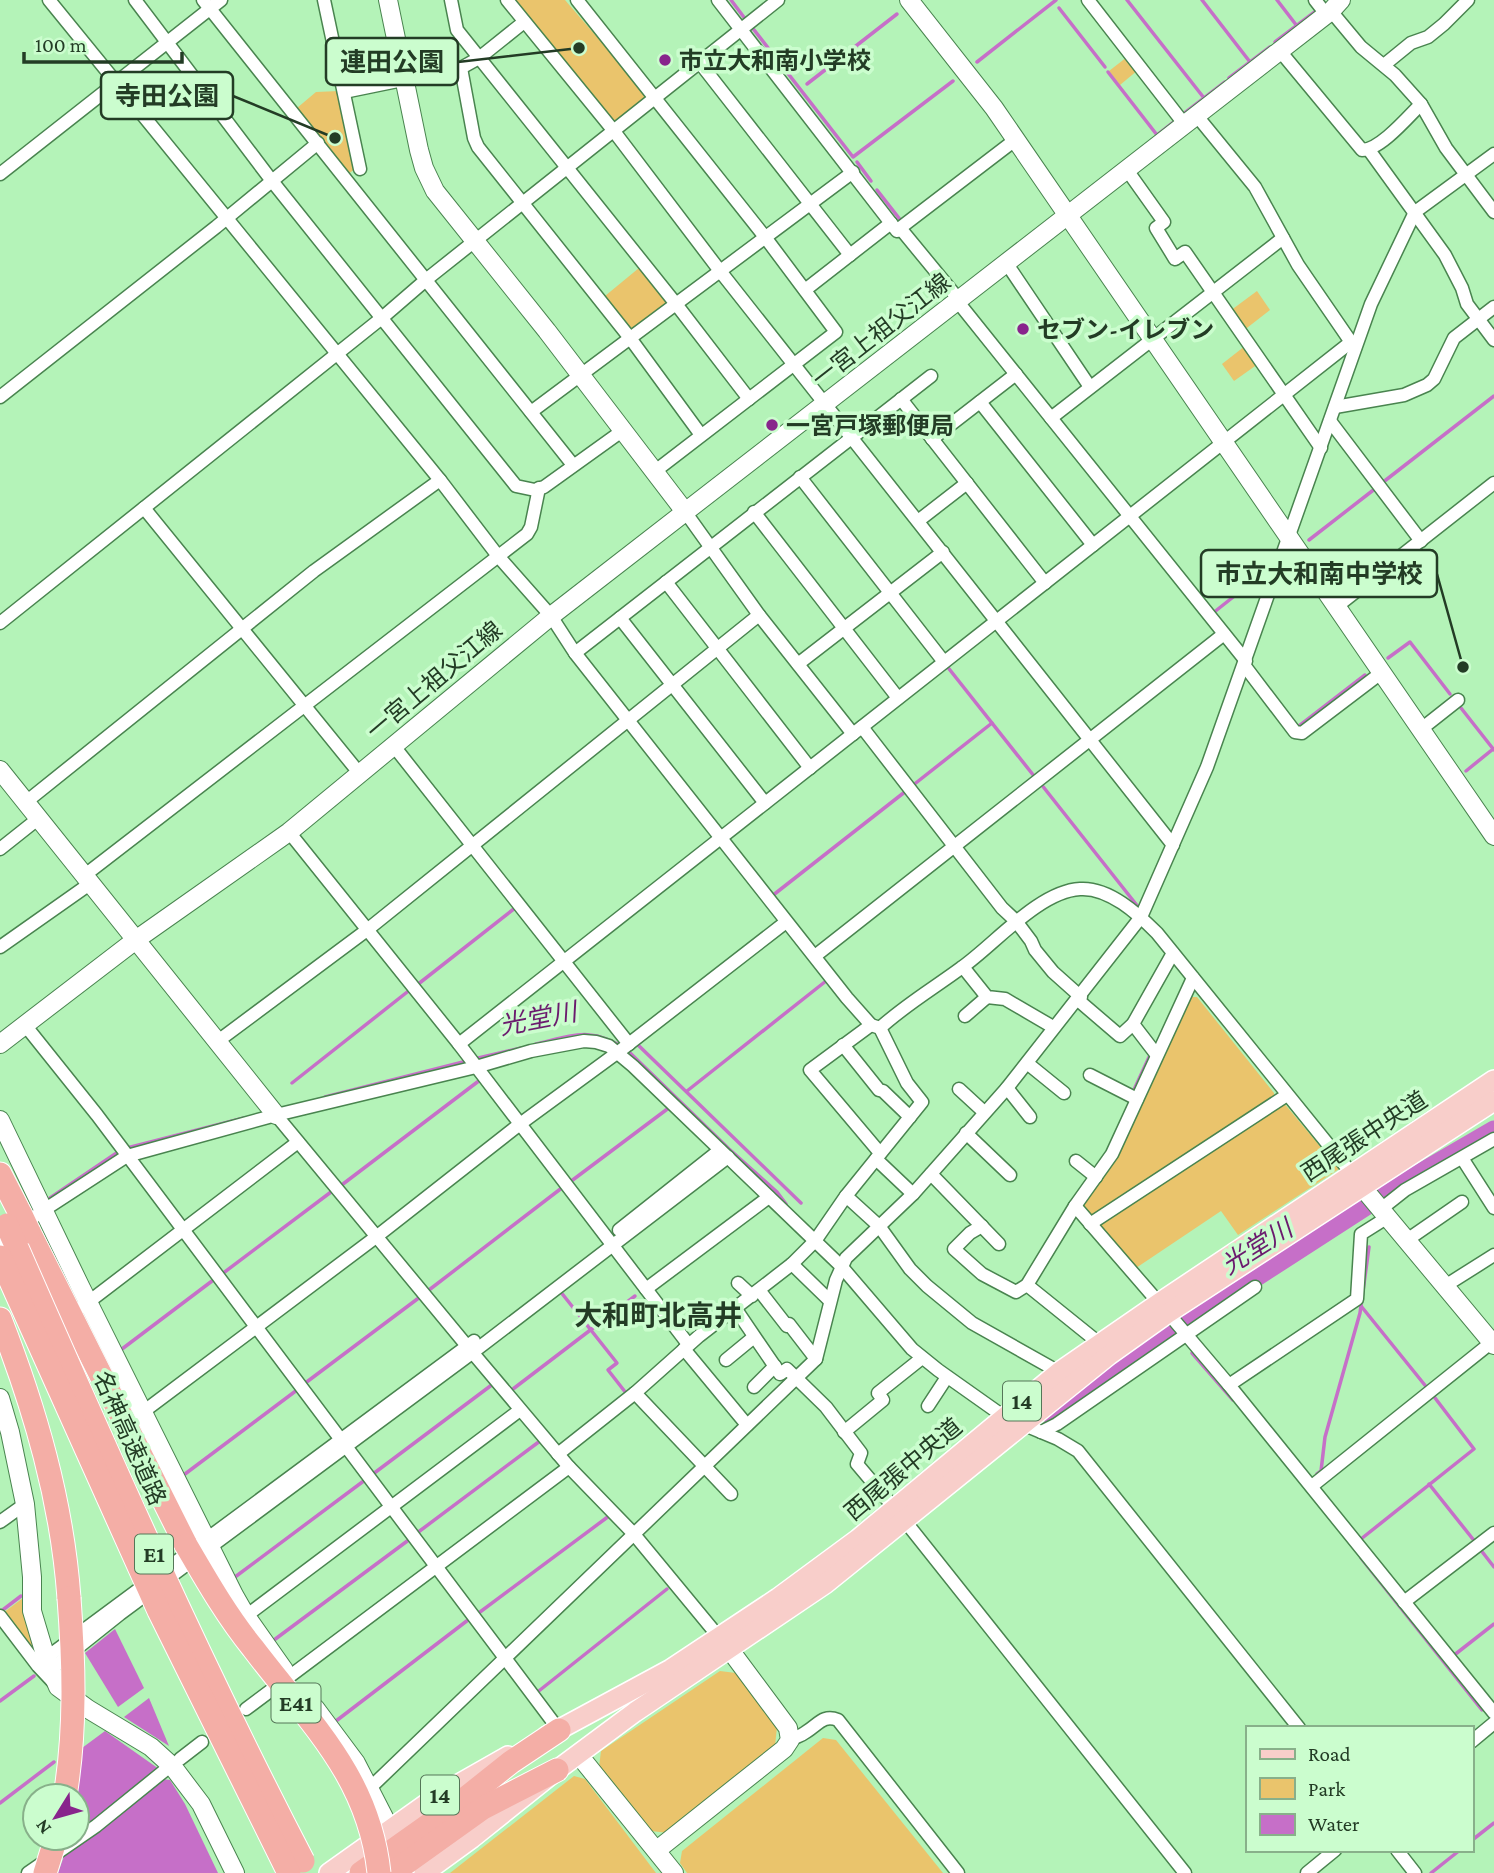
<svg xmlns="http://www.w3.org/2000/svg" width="1494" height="1873" font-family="'Crimson Pro','Noto Sans JP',serif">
	<rect width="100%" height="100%" fill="#b4f3b8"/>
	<g fill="#eac46c">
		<polygon points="513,0 565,0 648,96 613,123"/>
		<polygon points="1127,57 1138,70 1120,85 1109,71"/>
		<polygon points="339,91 355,169 348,174 297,108 316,92"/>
		<polygon points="639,268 667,302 632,329 605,296"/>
		<polygon points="1257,291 1270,310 1243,331 1230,311"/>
		<polygon points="1245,346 1258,364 1234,381 1222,364"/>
		<polygon points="1189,997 1197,997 1274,1093 1274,1098 1093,1217 1089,1217 1083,1206 1119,1155"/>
		<polygon points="1283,1102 1339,1169 1238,1235 1221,1211 1133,1270 1096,1226"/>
		<polygon points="23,1598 26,1617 34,1649 32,1651 3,1613"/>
		<polygon points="720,1671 736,1673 777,1727 775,1746 668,1833 651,1831 599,1767 601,1751"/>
		<polygon points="823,1738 836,1740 943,1873 687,1873 680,1863 682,1851"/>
		<polygon points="574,1776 585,1779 656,1873 450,1873"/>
	</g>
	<g fill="#c66fc8">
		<polygon points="115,1629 144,1688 118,1707 85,1653"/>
		<polygon points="149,1698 169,1746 124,1717"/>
		<polygon points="105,1731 159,1769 81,1829 77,1828 77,1796 75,1796 82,1748"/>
		<polygon points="162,1779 170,1780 185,1804 218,1873 58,1873 64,1856"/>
	</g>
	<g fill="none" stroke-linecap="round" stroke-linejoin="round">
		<g stroke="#c66fc8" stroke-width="3.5">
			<polyline points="731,0 746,20"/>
			<polyline points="1127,0 1204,98"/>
			<polyline points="1202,0 1250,62"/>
			<polyline points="1277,0 1297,26"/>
			<polyline points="1059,8 1105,67"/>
			<polyline points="751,26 853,157 953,81"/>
			<polyline points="1275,42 1316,11"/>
			<polyline points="977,62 1056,0"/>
			<polyline points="1108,72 1157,135 1176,120"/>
			<polyline points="1229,78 1270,47"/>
			<polyline points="807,84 897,14"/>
			<polyline points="1182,115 1225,82"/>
			<polyline points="857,162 871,181"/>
			<polyline points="877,190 902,222"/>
			<polyline points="1382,483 1494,396"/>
			<polyline points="1309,540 1376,488"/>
			<polyline points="1249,585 1273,567"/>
			<polyline points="1213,613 1242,590"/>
			<polyline points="1388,658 1410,642 1450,694"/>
			<polyline points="946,665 1034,776"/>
			<polyline points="1461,708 1494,750"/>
			<polyline points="1299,726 1365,675"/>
			<polyline points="1466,771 1493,749"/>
			<polyline points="1041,784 1139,908"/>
			<polyline points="912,786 992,723"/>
			<polyline points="771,894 772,896 906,791"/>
			<polyline points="417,985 515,908"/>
			<polyline points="636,1043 801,1203"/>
			<path d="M536 1044C574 1035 592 1026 627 1050L729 1149 777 1192 786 1204"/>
			<polyline points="474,1059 521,1048"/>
			<polyline points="292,1083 411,989"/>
			<polyline points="687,1091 826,981"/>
			<polyline points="1133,1092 1151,1053"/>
			<polyline points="325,1097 467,1061"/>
			<polyline points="127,1148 244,1118"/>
			<polyline points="570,1182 670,1107"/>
			<polyline points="343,1184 480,1080"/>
			<polyline points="50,1198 118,1152"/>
			<polyline points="222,1274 331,1192"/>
			<polyline points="429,1290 563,1187"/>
			<polyline points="560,1291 617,1363 608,1370 626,1393"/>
			<polyline points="1361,1306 1428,1389"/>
			<polyline points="122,1349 216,1278"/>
			<polyline points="1192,1353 1233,1400"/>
			<polyline points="304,1384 420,1297"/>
			<polyline points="513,1389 635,1296"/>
			<polyline points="185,1474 297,1390"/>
			<polyline points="373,1474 493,1384"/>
			<polyline points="1317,1474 1321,1471 1325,1437 1360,1313 1369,1247"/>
			<polyline points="1429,1484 1476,1543"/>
			<polyline points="417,1533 540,1441"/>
			<polyline points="1361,1539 1474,1449 1432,1394"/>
			<polyline points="1480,1549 1494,1567"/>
			<polyline points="1361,1558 1482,1710"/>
			<polyline points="235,1577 365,1480"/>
			<polyline points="0,1612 21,1596"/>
			<polyline points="476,1615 609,1516"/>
			<polyline points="274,1640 410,1539"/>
			<polyline points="1453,1656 1494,1624"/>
			<polyline points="535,1694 667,1589"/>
			<polyline points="0,1701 34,1676"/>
			<polyline points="336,1721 468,1620"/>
			<polyline points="0,1803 54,1762"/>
			<polyline points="1471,1841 1494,1823"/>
			<polyline points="1431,1873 1460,1850"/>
		</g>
		<polyline stroke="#c66fc8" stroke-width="19" points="1052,1416 1207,1309 1391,1190 1494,1130"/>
		<g stroke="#49844f" stroke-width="15">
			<g id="street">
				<polyline points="49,0 440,480 498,556 551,616 575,653 847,998 871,1025 880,1028 907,1083 922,1102 846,1196 815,1241 792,1264 699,1336 635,1393 558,1454"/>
				<polyline points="135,0 272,181 516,486 535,490 544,487 622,431"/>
				<path d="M203 0C327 154 450 309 573 465"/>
				<polyline points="324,0 360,169"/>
				<polyline points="451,0 457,30 676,304 749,399"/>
				<polyline points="507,0 613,130 720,271 1173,845"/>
				<polyline points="577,0 765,237 836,332 654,472"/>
				<polyline points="718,0 897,231 900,228 960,301"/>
				<polyline points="1088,0 1185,125"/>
				<polyline points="1315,0 1326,14"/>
				<polyline points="1331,11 1361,47 1395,75 1421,104 1446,148 1494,212"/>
				<path d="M1280 51 1362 150C1380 150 1408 117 1421 104"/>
				<polyline points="700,63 850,255"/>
				<polyline points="1384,65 1411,43 1428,37 1444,24 1468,0"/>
				<polyline points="461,68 474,138 478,147 630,338 701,435"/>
				<polyline points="344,92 461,68 479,58 524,22"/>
				<polyline points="1197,116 1255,187 1298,265 1355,348"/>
				<polyline points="1369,150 1445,255 1462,288 1467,304 1494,340"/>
				<polyline points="1127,170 1164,222 1156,228 1175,259 1185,252 1321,448"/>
				<polyline points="0,174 221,0"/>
				<polyline points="900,228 1015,140"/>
				<polyline points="1007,264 1090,387"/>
				<polyline points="805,290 891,223"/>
				<polyline points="958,302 1246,661"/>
				<polyline points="0,397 216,227 318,143"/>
				<polyline points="901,399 1045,583"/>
				<polyline points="980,402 1093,545"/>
				<polyline points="1335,407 1404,395 1427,385 1434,379 1454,338 1494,307"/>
				<polyline points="531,412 853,172"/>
				<polyline points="1051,418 1283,238"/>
				<polyline points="1330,421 1421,541"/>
				<polyline points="932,439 1016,374"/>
				<polyline points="800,477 944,662"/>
				<polyline points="144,508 360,774"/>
				<polyline points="754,512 898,698"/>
				<polyline points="686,513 759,615 853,734"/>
				<polyline points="918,521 967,483"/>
				<polyline points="666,582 810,768"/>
				<polyline points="1336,607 1494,483"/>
				<polyline points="620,618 765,803"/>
				<polyline points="0,623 383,317 427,279 778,0"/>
				<polyline points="575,653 931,376"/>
				<polyline points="798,664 943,552"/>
				<polyline points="1244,665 1295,732 1302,733 1381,673"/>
				<polyline points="862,727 1002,908 1016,921 1031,941 1035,950 1053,972 1081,997"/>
				<polyline points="1420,730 1458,700"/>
				<polyline points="393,745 629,1044"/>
				<polyline points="26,802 314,571 440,480"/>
				<polyline points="289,832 459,1044 688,1344"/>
				<polyline points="0,849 39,818"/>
				<polyline points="85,875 527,534 531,527 539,488"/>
				<polyline points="0,947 91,883"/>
				<polyline points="815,956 1224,634"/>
				<polyline points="963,967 987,997 1005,999 1053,1027"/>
				<polyline points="1078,1000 1120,1036 1133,1024 1173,953"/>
				<polyline points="965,1016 987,997"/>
				<polyline points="1133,1024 1156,1054"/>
				<polyline points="25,1025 97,1115 559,1730"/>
				<polyline points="871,1025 810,1070 880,1153"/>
				<path d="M880 1028C905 1005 934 988 961 968 993 946 1039 891 1080 889 1109 887 1138 914 1157 933L1352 1174"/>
				<polyline points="218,1041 367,930 759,615"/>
				<polyline points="459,1044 1351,342"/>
				<polyline points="843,1045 879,1090 883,1091 910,1117"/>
				<polyline points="1027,1063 1064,1093"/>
				<polyline points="1090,1075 1137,1099"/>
				<polyline points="1007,1088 1030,1117"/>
				<polyline points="959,1089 984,1112"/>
				<polyline points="276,1115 467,1346 569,1467 633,1533 723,1642"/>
				<polyline points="966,1133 1010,1175"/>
				<polyline points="1462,1158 1494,1208"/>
				<polyline points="876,1159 913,1194"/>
				<polyline points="1076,1161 1096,1177"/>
				<polyline points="931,1174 999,1244"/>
				<polyline points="846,1196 879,1226 910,1269 927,1286 972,1323 1059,1372"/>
				<polyline points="1075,1206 1159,1303"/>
				<polyline points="1381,1209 1405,1190 1494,1139"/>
				<polyline points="1090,1224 1287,1095"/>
				<polyline points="982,1226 970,1233 954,1249 982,1274 1016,1292 1027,1285 1075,1206 1112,1154 1193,978"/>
				<polyline points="619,1230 720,1150"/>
				<polyline points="1407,1240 1462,1202"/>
				<polyline points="0,1242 44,1210 127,1156 276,1115 476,1067 531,1051 584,1041 596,1042 609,1046 633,1066 841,1266 912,1349 938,1370 1003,1416 1058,1439 1078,1451 1299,1728"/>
				<polyline points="792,1264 830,1301"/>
				<polyline points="738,1283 752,1296"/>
				<polyline points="1027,1285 1099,1343"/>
				<polyline points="1445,1286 1494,1255"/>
				<polyline points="646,1289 769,1197"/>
				<polyline points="759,1290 787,1326 789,1324 816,1359"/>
				<polyline points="82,1307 298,1142"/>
				<polyline points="735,1308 780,1374 787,1369 826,1407 861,1453 857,1464 895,1509"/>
				<polyline points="1168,1313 1229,1385 1494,1713"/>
				<polyline points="684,1349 747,1425"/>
				<polyline points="726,1360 754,1337"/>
				<polyline points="1229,1385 1357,1299 1361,1234 1388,1217"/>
				<polyline points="754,1387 775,1366"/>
				<polyline points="635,1393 731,1494"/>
				<polyline points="928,1406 947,1377"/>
				<polyline points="143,1412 376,1237 520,1124 621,1050 786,922"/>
				<polyline points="844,1432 883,1400 878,1393 922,1358"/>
				<polyline points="1041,1432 1057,1424 1255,1287"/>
				<polyline points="1312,1486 1492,1342"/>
				<polyline points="905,1521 1185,1873"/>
				<polyline points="0,1522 25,1504"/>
				<polyline points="1404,1602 1494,1533"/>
				<polyline points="0,1616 38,1666 53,1682"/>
				<polyline points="246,1616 520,1410"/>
				<polyline points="46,1658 474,1341"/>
				<polyline points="51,1669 120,1614 472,1353 728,1157"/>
				<polyline points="246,1709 569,1467"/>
				<path d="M790 1740C795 1737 801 1736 806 1732 818 1725 823 1714 838 1720L958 1873"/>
				<polyline points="1471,1742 1494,1723"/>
				<polyline points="180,1759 202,1742"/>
				<polyline points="369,1789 816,1359 836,1280 846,1258 913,1194 1007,1088 1141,917 1207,767 1371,304 1415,212 1494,154"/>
				<polyline points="1397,1850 1415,1873"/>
				<polyline points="28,1873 96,1826 164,1771"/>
				<polyline points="1307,1873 1335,1850"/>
			</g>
		</g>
		<g stroke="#49844f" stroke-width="20">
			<g id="secondary">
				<polyline points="388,0 419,150 424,168 435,191 547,331 686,513"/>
				<polyline points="909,0 994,108 1494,836"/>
				<polyline points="0,770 276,1115"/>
				<polyline points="0,1044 137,939 289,832 551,616 1331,11 1341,0"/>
				<polyline points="0,1120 81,1288 234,1595 246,1616 284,1670"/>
				<polyline points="1353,1176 1494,1345"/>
				<polyline points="0,1398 10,1432 25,1504 32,1577 32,1611 46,1658 58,1687 88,1709 151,1747 173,1767 201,1804 235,1873"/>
				<polyline points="315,1708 356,1763 390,1829"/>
				<polyline points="578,1754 674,1873"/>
				<polyline points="657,1850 784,1749 790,1740 788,1728 730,1650"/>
			</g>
		</g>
		<g stroke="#fff" stroke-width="22">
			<g id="primary">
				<polyline points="547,1736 671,1669 778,1598 858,1539 1059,1372 1159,1303 1494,1080"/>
				<polyline points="329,1873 436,1797 508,1756"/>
				<polyline points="424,1873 472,1838 557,1770 635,1712 825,1584 1109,1355 1168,1313 1494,1101"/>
			</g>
		</g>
		<g stroke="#fff" stroke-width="25">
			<g id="highway">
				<polyline points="0,1174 21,1215"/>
				<polyline points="29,1232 186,1545"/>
				<path d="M0 1319C35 1409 62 1501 69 1598"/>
				<polyline points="361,1873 457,1805 511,1762 559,1730"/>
				<polyline points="392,1873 483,1808 557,1770"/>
			</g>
		</g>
		<use href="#street" stroke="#fff" stroke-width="12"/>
		<use href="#secondary" stroke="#fff" stroke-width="18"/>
		<use href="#primary" stroke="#f8ceca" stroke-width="19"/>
		<use href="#highway" stroke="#f4aea6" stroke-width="23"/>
		<g stroke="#fff" stroke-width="25" stroke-linecap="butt">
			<g id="highway-bridge">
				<polyline points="21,1215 29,1232"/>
				<path d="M7 1225C101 1439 195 1654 303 1861"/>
				<polyline points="0,1257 159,1611 289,1873"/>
				<path d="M186 1545C207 1581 227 1616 253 1648 309 1722 369 1776 379 1873"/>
				<path d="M65 1796C76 1730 74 1664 69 1598"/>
				<polyline points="45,1873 56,1838"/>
			</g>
		</g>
		<use href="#highway-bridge" stroke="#f4aea6" stroke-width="23"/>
	</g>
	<g fill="#88248c" stroke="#cbfdce" stroke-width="2.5">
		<circle cx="665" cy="60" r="7"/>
		<circle cx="1023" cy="329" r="7"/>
		<circle cx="772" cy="425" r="7"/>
	</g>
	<g text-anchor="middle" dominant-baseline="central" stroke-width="7" stroke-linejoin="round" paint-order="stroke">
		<g fill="#cbfdce" stroke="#557658" stroke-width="2">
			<rect x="1003" y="1381.5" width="38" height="39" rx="5"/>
			<rect x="135" y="1534.5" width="38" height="39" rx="5"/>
			<rect x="271.5" y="1683.5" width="49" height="39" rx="5"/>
			<rect x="421" y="1775.5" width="38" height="39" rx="5"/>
		</g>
		<g font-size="23" font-weight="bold" fill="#233c25">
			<text x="1022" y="1401">14</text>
			<text x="154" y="1554">E1</text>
			<text x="296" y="1703">E41</text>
			<text x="440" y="1795">14</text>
		</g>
		<g font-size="24" font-weight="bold" fill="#233c25" stroke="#cbfdce" text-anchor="start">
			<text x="679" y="60">市立大和南小学校</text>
			<text x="1037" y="329">セブン-イレブン</text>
			<text x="786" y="425">一宮戸塚郵便局</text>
		</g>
		<g font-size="24" fill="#233c25" stroke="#cbfdce">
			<text transform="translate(881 330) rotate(-38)">一宮上祖父江線</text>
			<text transform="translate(434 680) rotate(-40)">一宮上祖父江線</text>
			<text transform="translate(1364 1136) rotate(-33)">西尾張中央道</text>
			<text transform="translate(130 1438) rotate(66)">名神高速道路</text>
			<text transform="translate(903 1469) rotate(-40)">西尾張中央道</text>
		</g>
		<g font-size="26" font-style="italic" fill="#6b1b6e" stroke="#cbfdce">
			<text transform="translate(538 1019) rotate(-11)">光堂川</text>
			<text transform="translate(1257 1247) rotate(-32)">光堂川</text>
		</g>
		<g font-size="28" font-weight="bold" fill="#233c25" stroke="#cbfdce">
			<text x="658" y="1315">大和町北高井</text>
		</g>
	</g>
	<path fill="none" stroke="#233c25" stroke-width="2.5" d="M579 48L458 62M335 138L233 96M1463 667L1437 574"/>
	<g fill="#233c25" stroke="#cbfdce" stroke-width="2.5">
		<circle cx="579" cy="48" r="7"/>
		<circle cx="335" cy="138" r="7"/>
		<circle cx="1463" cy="667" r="7"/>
	</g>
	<g fill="#cbfdce" stroke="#233c25" stroke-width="2.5">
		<rect x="326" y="38" width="132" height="47" rx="7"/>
		<rect x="101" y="72" width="132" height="47" rx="7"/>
		<rect x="1201" y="550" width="236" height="47" rx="7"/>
	</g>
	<g font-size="26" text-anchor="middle" font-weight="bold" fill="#233c25">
		<text x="392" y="71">連田公園</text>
		<text x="167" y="105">寺田公園</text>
		<text x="1319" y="583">市立大和南中学校</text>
	</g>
	<rect x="1246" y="1726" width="228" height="126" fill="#cbfdce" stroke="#88b08a" stroke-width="2"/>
	<rect x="1260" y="1749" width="35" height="10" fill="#f8ceca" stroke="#88b08a" stroke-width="2"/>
	<text x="1308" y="1761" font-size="21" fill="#233c25">Road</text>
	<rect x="1260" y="1778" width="35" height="21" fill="#eac46c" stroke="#88b08a" stroke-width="2"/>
	<text x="1308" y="1796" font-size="21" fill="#233c25">Park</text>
	<rect x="1260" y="1814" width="35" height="21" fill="#c66fc8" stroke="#88b08a" stroke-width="2"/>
	<text x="1308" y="1831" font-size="21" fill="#233c25">Water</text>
	<g transform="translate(56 1817) rotate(233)"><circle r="33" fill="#cbfdce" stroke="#88b08a" stroke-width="2"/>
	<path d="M0-5L12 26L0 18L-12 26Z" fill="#88248c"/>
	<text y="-10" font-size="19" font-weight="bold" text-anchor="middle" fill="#233c25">N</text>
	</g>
	<path d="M24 52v10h158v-10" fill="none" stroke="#233c25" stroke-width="3.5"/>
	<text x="35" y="52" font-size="21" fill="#233c25" stroke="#cbfdce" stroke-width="5" paint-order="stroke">100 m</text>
</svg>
